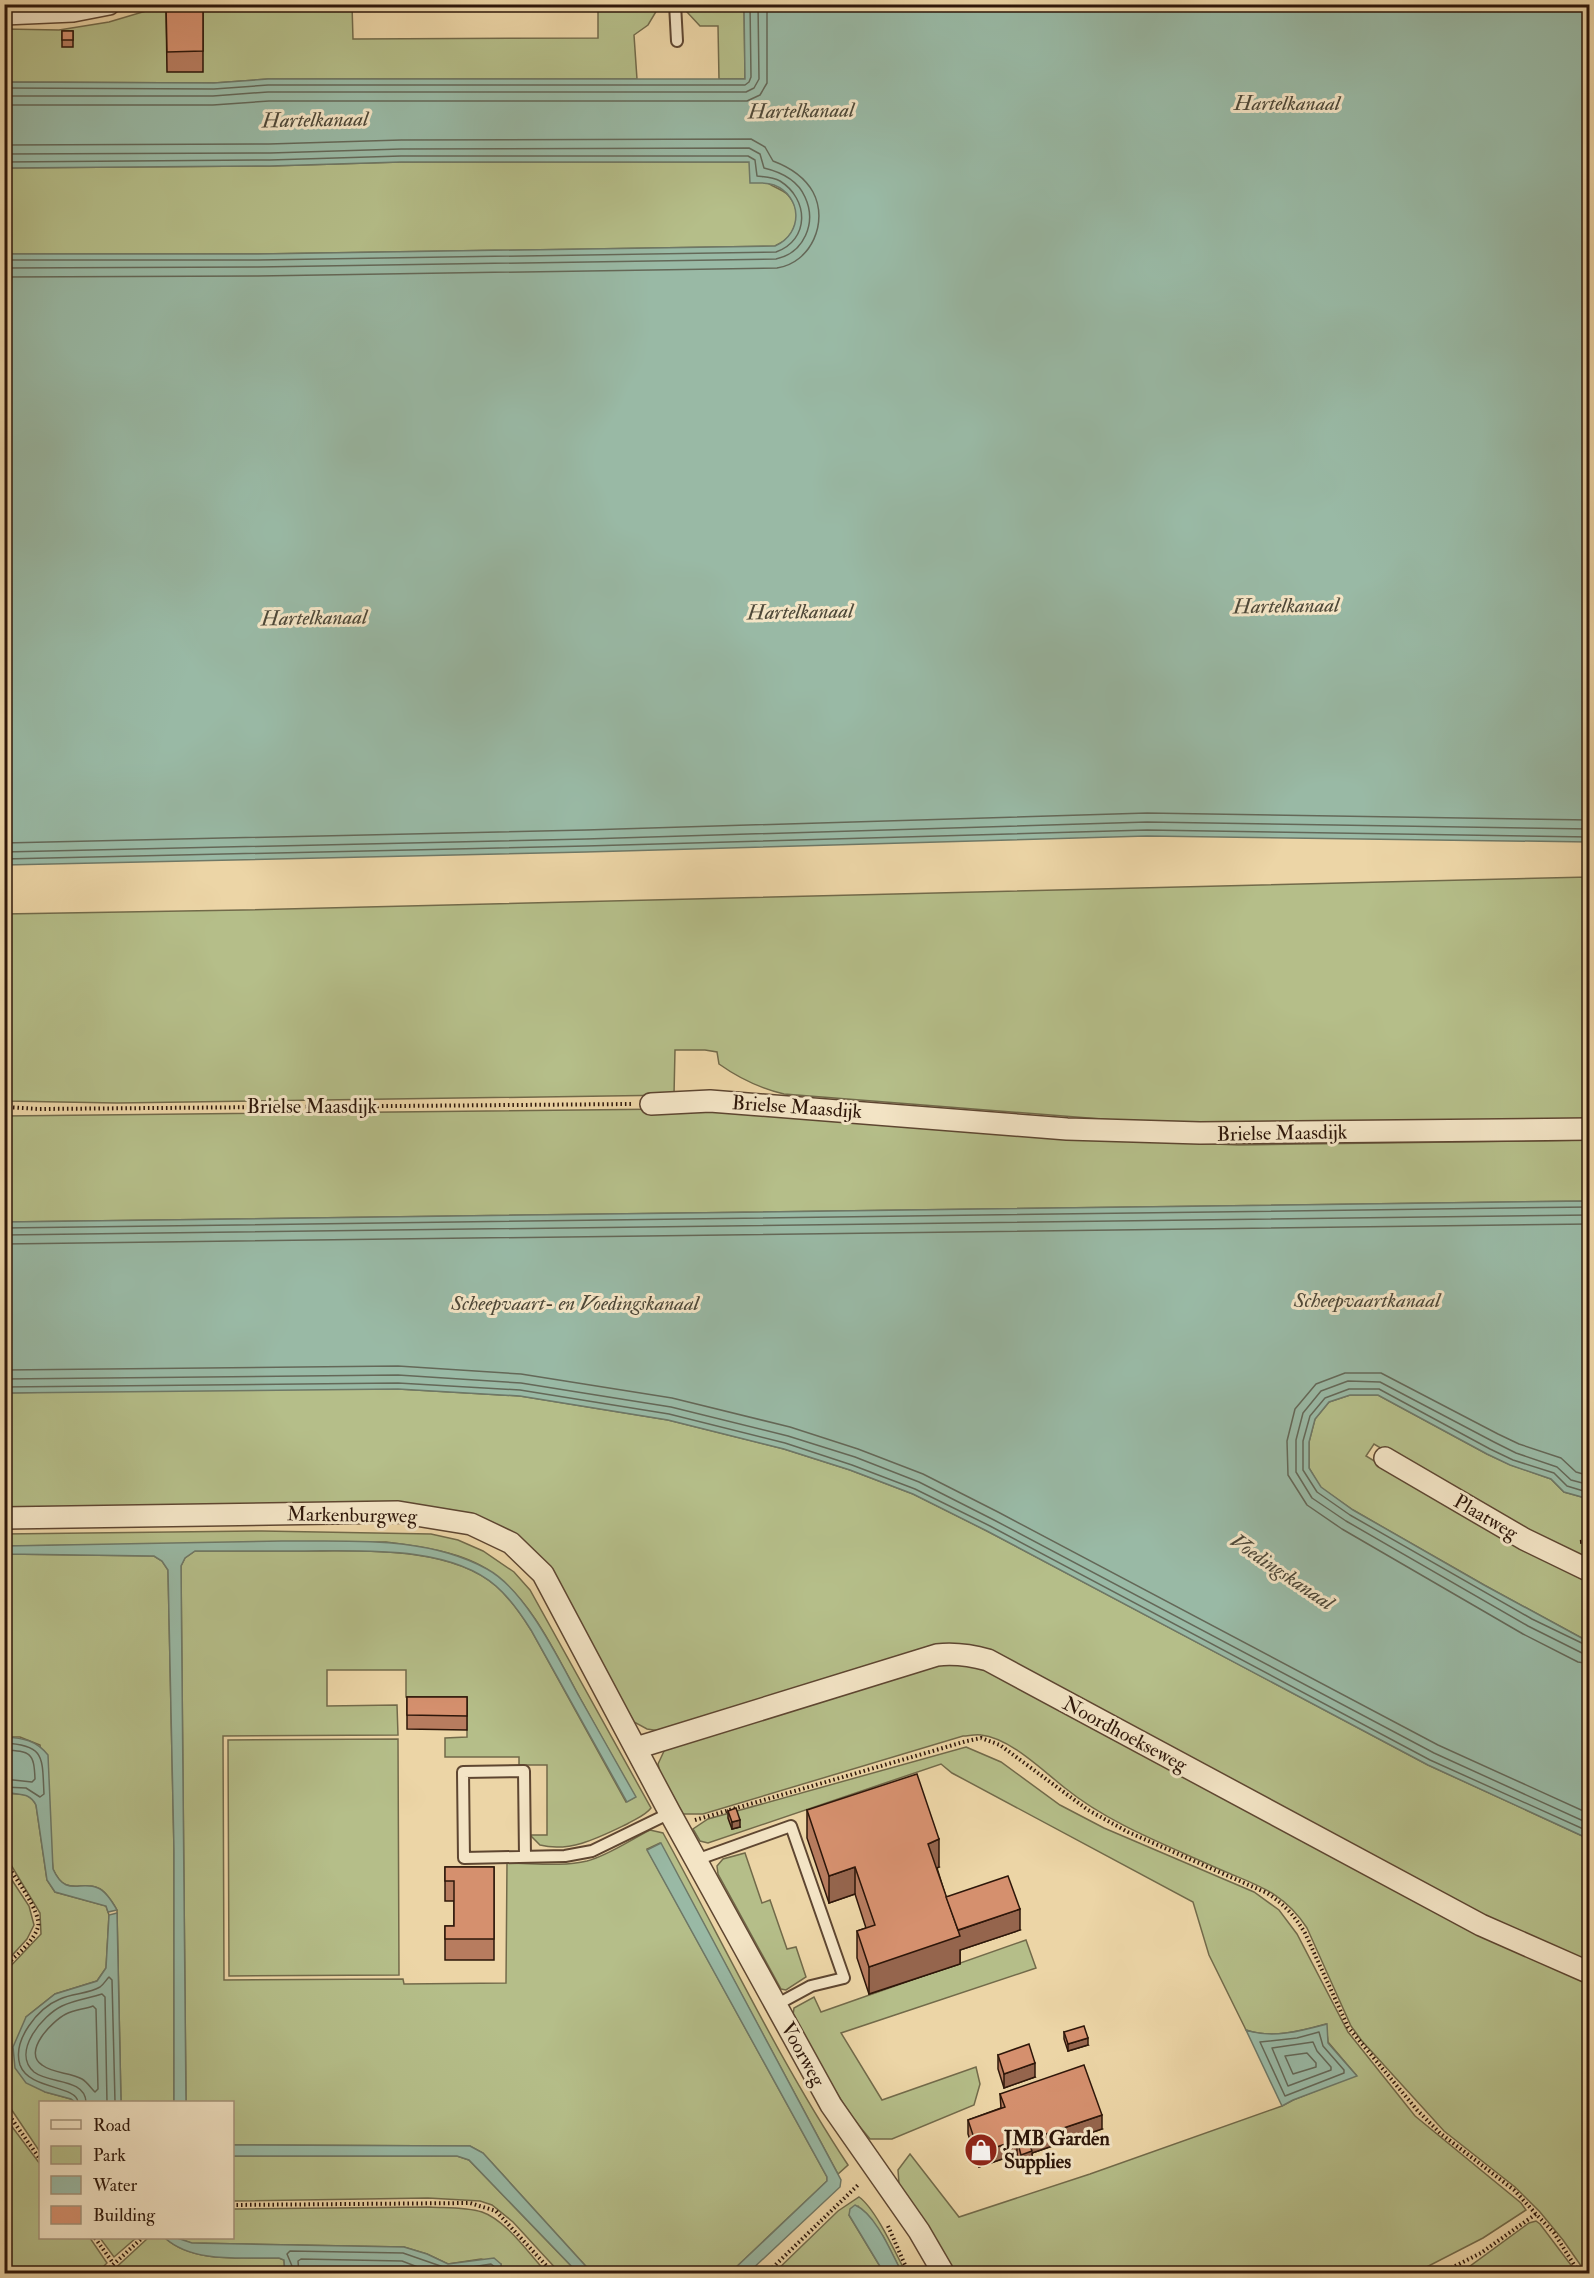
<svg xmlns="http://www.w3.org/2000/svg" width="1594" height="2278" font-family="'IM FELL Double Pica',serif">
	<rect width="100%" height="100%" fill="#ecd5a6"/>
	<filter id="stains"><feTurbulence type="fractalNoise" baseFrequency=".00333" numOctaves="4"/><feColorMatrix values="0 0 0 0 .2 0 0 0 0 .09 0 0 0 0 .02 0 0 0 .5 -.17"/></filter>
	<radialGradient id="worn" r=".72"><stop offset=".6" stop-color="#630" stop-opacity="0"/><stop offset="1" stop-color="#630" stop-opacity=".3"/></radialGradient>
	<g fill="#b5be89" stroke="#726a4a" stroke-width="1.5">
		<polygon points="166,5 352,5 353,39 598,38 598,5 660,5 648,25 634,35 637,79 268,79 214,83 5,82 5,29 59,30 109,22"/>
		<polygon points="685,5 744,5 745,79 719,79 718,26 700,26 686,11"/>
		<path d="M401 162H749C754 168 759 175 764 180 771 187 781 188 788 195 804 213 796 237 775 246L258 254H5L4 168 270 166Z"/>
		<path d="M1589 877V1120L1152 1123 784 1094C759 1088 740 1079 719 1064L717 1052 705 1050H675L674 1095 117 1103 5 1101 4 914 243 910Z"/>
		<polygon points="671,1109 1145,1141 1238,1145 1589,1140 1589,1201 5,1222 4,1116"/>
		<polygon points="186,1389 398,1389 520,1396 668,1420 784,1449 850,1470 913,1494 987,1531 1428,1765 1589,1839 1589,1967 1492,1925 983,1651 660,1731 647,1729 634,1722 569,1610 479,1519 5,1509 4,1393"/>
		<polygon points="1350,1395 1378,1395 1487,1454 1511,1465 1551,1479 1564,1492 1589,1499 1589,1566 1485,1510 1374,1444 1366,1456 1465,1516 1589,1583 1589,1642 1484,1585 1353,1510 1320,1487 1309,1468 1309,1442 1315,1419 1329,1402"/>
		<path d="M262 1531 431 1534 458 1540 483 1551 514 1572 530 1590 651 1808C645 1816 635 1819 627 1824 600 1837 570 1853 540 1845L530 1835H547V1765H519V1757H445V1738L467 1737V1700L406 1697V1670H327V1706L397 1705 398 1735 223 1736 224 1980 403 1979 404 1984 506 1983 507 1863C532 1863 562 1867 587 1861 609 1855 630 1840 650 1830L663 1833C724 1944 778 2059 848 2165L838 2174 660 1843 647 1849 827 2177V2181L730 2273H592L483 2153 470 2146 233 2145 232 2102H186L181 1566 185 1558 195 1551C232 1551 268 1551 305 1551 363 1551 450 1546 496 1586 511 1599 521 1614 531 1630L626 1802 635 1797C615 1761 595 1725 575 1689 553 1648 530 1599 491 1572 464 1552 418 1546 386 1542L5 1546 4 1534Z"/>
		<path d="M5 1554 154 1556 162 1561 168 1570 174 1851V2102H121L117 1910C113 1903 106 1891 98 1888 80 1880 66 1898 53 1869L40 1745 20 1737H5Z"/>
		<path d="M947 1660 978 1664 1589 1981V2273H1586L1563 2240 1540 2212 1515 2187 1444 2131 1362 2041 1351 2026 1307 1928C1281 1888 1251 1884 1210 1865 1161 1843 1107 1822 1065 1788 1042 1770 1010 1738 981 1735 975 1734 968 1736 963 1736L703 1814H683L660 1772 658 1764 665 1749Z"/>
		<polygon points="398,1739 399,1975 229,1976 228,1740"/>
		<path d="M966 1747 1001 1762 1060 1805 1104 1828 1254 1892 1279 1910 1297 1934 1348 2032 1415 2116 1521 2203 1526 2210 1483 2238 1415 2273H952L931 2232 899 2184 898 2170 910 2154 959 2217 1090 2174 1282 2106 1293 2100 1356 2075 1328 2042 1326 2024C1301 2031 1272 2039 1246 2030L1209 1955 1193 1902 952 1773 941 1764 708 1843 700 1841 693 1829 708 1819Z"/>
		<path d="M4 1791C18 1798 27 1788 36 1805L47 1880 55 1892 106 1906 109 1915 106 1968 97 1981 55 1994 26 2017 45 2092 71 2099 75 2102H40V2152L5 2100V1972L41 1934 40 1913 5 1855Z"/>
		<polygon points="745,1853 762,1903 770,1900 787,1949 796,1947 806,1977 786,1990 781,1989 718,1874 717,1866 723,1859"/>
		<polygon points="4,1868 29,1906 34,1925 27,1939 5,1963"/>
		<path d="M1026 1940 1036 1968 841 2033 882 2100 976 2067 980 2084 974 2105 892 2139H870C838 2102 817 2058 793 2015L794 2008 814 1997 821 2012Z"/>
		<polygon points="4,2116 40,2164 40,2238 90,2238 107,2263 97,2273 5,2273 5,2238 9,2229 4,2225"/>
		<polygon points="232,2156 457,2156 469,2160 578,2273 560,2273 513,2222 492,2205 480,2201 428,2198 233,2201"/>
		<path d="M859 2197C876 2209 896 2254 906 2273H902L883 2236 858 2206 849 2215 884 2273 773 2274 838 2211Z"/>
		<path d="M430 2207C447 2208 466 2207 482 2212 506 2220 530 2255 547 2273H501V2264L481 2259 448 2264 427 2254 404 2247 191 2243 177 2238H232L233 2209Z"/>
		<polygon points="1536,2221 1540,2224 1577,2273 1453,2273 1470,2266 1529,2223"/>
		<polygon points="100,2238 136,2238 114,2257"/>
		<path d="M148 2238H165C194 2264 243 2257 279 2258L284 2260 285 2274H109Z"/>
	</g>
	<g fill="#99b9a5" stroke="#6e7867" stroke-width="1.5">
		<path d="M744 5H1589V842L1147 836 586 852 5 865V254H258L775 246C804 233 802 196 774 185 766 182 759 183 750 183L749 162H401L270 166 5 168V82L214 83 268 79H745Z"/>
		<polygon points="1589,1201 1589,1499 1564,1492 1551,1479 1510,1465 1487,1454 1378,1395 1350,1395 1329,1402 1315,1419 1309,1442 1309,1468 1321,1487 1353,1510 1484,1585 1589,1642 1589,1839 1428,1765 987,1531 913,1494 850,1470 784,1449 668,1420 520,1396 398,1389 5,1393 5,1222"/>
		<path d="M282 1541C351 1542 424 1535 487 1569 526 1590 559 1660 580 1698 599 1731 617 1764 636 1797L627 1802 531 1630C521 1614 511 1599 496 1586 449 1545 360 1551 301 1551 265 1551 230 1551 195 1551L185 1558 181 1566 186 2102H174V1851L168 1570 162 1561 154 1556 5 1554V1546Z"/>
		<path d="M5 1737C23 1738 36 1740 48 1755L53 1869C66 1898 80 1880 98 1888 106 1891 113 1903 117 1910L108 1912 106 1906 55 1892 47 1880 36 1805C28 1790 17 1797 5 1791Z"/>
		<polygon points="661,1843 841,2180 840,2187 748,2273 730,2273 827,2181 827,2177 647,1850"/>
		<polygon points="117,1913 121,2102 75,2102 71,2099 45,2092 26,2083 15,2068 13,2047 26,2017 55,1994 97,1981 106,1968 109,1915"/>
		<path d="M1327 2024 1328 2043 1357 2076 1293 2100 1282 2106 1246 2030C1272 2039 1301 2031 1327 2024Z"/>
		<polygon points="233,2145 470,2146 483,2153 592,2273 578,2273 469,2160 457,2156 233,2156"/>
		<path d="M855 2205C876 2214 892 2254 902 2273H884L849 2215 850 2209Z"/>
		<path d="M165 2238H177L192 2243 404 2247 427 2254 448 2264 494 2258 501 2264V2273H285L284 2260 279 2258C243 2257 194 2264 165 2238Z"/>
	</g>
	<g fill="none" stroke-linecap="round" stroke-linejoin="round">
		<g stroke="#646858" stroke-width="1.5">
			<polyline points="4,88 214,89 268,85 745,85 749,82 751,77 750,4"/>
			<polyline points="4,96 213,96 268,92 746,92 754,88 759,79 758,4"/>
			<polyline points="4,105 213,105 269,101 747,101 760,95 767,83 767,4"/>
			<path d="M4 145 269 144 401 140 751 139 765 147 773 161C789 167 804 176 813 192 829 222 811 263 777 268L258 276 4 277"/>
			<path d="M4 154 270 153 401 149 749 148 760 154 764 168C781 172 798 181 805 197 817 223 804 253 776 259L258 267 4 268"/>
			<path d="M4 162 270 160 401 156H748L755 160 757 176C765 177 773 177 780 181 809 199 810 240 776 252L258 260H4"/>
			<polyline points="4,843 586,830 1147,813 1590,820"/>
			<polyline points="4,852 586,839 1147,822 1590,829"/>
			<polyline points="4,859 586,846 1147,830 1590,837"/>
			<polyline points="4,1228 1590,1207"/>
			<polyline points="4,1235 1590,1215"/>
			<polyline points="4,1244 1590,1224"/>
			<polyline points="4,1370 398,1366 521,1374 672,1398 790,1427 858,1449 923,1474 998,1512 1438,1745 1590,1814"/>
			<polyline points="4,1379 398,1375 521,1383 671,1407 788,1436 855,1457 919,1482 994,1520 1434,1753 1590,1824"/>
			<polyline points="4,1387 398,1383 520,1390 669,1414 785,1443 852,1465 915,1489 990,1526 1430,1760 1590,1832"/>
			<polyline points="1590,1476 1576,1472 1561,1458 1519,1444 1498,1434 1381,1373 1345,1373 1316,1384 1295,1409 1287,1441 1288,1475 1307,1505 1342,1529 1523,1634 1578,1662 1590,1664"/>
			<polyline points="1590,1485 1571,1480 1557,1467 1516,1453 1494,1442 1380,1382 1348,1381 1321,1391 1303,1413 1296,1440 1296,1472 1312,1498 1346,1521 1528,1626 1582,1653 1590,1655"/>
			<polyline points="1590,1493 1567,1486 1554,1473 1513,1460 1490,1449 1379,1389 1349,1389 1325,1398 1310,1416 1303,1441 1303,1470 1317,1492 1350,1515 1532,1619 1590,1647"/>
			<path d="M4 1743C46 1745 42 1758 44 1794L40 1797 26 1788 4 1787"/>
			<path d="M4 1750C31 1751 34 1753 35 1779L32 1782 4 1779"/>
			<path d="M93 2006 96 2009 98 2089 95 2092C91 2088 87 2082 82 2079 69 2072 54 2074 42 2065 22 2052 52 2021 66 2014 74 2010 85 2009 93 2006Z"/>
			<polygon points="1319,2032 1323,2046 1344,2070 1344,2073 1285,2096 1260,2042 1297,2038"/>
			<polygon points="1313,2042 1317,2051 1331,2067 1331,2070 1288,2086 1272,2048"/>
			<polygon points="1307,2053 1316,2063 1316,2067 1293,2074 1285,2056"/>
			<path d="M78 2102C76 2085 29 2090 20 2065 12 2040 38 2008 60 1999 72 1993 89 1994 100 1987 104 1984 106 1980 109 1977L112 1980 115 2102"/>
			<path d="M86 2102C85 2078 49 2084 34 2072 11 2052 43 2015 62 2006 74 2000 90 1998 102 1994L105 1997 107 2102"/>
			<polyline points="291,2274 292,2266 287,2254 290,2251 403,2253 452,2270 491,2264 495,2267 495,2274"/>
			<polyline points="299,2274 298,2261 301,2259 402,2261 436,2274"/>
			<polyline points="308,2274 311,2268 400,2270 414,2274"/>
		</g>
		<g stroke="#5e4631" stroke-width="14">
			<g id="service">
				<polyline points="675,4 677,41"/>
				<polyline points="525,1857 524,1771 463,1772 464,1858 565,1856 592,1851 670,1813"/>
				<polyline points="696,1860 791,1826 844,1978 811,1986 776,2005"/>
			</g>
		</g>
		<g stroke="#5e4631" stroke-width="24">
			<g id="minor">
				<polyline points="4,14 73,11 109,4"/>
				<polyline points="651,1104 710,1101 1067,1129 1200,1133 1590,1129"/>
				<polyline points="1385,1458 1524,1539 1590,1571"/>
				<polyline points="4,1518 398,1512 471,1524 511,1543 543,1574 670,1813 831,2105 919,2231 944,2274"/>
				<path d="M636 1748 937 1655C955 1653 970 1655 988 1660L1481 1925 1590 1973"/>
			</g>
		</g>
		<g stroke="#2e170a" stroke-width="4" stroke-dasharray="1.5 3" stroke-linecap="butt">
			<polyline points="4,1107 39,1109 632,1104"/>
			<polyline points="1580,1542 1590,1541"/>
			<path d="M695 1820 967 1741 981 1738 1000 1745 1088 1810 1128 1832 1267 1893C1284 1904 1295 1916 1305 1933L1348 2027 1417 2110 1440 2133 1514 2190 1536 2214 1554 2233 1580 2274"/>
			<path d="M4 1861C13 1874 42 1913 38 1927 33 1943 15 1956 4 1967"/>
			<polyline points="4,2108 40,2159"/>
			<polyline points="232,2205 470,2203 496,2211 554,2274"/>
			<polyline points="888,2226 909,2274"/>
			<polyline points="95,2238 113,2263"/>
			<polyline points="103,2274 142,2238"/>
			<polyline points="766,2274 859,2184"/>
			<polyline points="1439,2274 1481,2253 1536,2214"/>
		</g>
		<use href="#service" stroke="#f3e4c5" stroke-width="10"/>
		<use href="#minor" stroke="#f3e4c5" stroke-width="21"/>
	</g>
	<g fill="#b77c5f" stroke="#2e170a" stroke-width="1.5">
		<polygon points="166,4 203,4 203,72 167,72"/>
		<rect x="62" y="31" width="11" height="16"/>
		<polygon points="407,1697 467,1697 467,1730 407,1729"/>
		<polygon points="807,1810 939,1867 937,1868 946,1897 1020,1930 960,1950 960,1964 869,1994 857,1958 857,1931 866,1928 855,1894 829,1903 807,1838"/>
		<polygon points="728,1811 740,1827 732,1829 728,1818"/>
		<polygon points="445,1867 494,1867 494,1960 445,1960 445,1926 454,1926 454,1901 445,1901"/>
		<polygon points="1064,2032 1088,2045 1068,2051 1064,2039"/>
		<polygon points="998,2055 1035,2077 1004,2088 998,2069"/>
		<polygon points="1000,2094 1102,2129 1032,2153 1032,2165 1021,2169 1017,2154 979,2167 968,2134 968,2120 1001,2108"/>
	</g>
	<g fill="#95654d" stroke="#2e170a" stroke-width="1.5">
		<polygon points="740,1820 740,1827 732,1829 732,1822"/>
		<polygon points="939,1839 939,1867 928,1872 928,1844"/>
		<polygon points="855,1867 855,1894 829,1903 829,1876"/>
		<polygon points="1020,1909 1020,1930 960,1950 960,1964 869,1994 869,1967 956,1931"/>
		<polygon points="1088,2038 1088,2045 1068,2051 1068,2044"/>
		<polygon points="1035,2063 1035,2077 1004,2088 1004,2074"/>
		<polygon points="1102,2115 1102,2129 1032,2153 1032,2165 1021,2169 1021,2155 1028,2140"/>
		<polygon points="1017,2140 1017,2154 979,2167 979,2153"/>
	</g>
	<g fill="#d5906e" stroke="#2e170a" stroke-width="1.5">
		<polygon points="166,4 203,4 203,51 167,52"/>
		<rect x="62" y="31" width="11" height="9"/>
		<polygon points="407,1697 467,1697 467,1716 407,1715"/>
		<polygon points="917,1774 939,1839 928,1844 960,1936 869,1967 857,1931 875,1925 855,1867 829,1876 807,1810"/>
		<polygon points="736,1808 740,1820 732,1822 728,1811"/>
		<polygon points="445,1867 494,1867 494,1939 445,1939 445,1926 454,1926 454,1881 445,1881"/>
		<polygon points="1008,1876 1020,1909 958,1930 946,1897"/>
		<polygon points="1084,2026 1088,2038 1068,2044 1064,2032"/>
		<polygon points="1029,2044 1035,2063 1004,2074 998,2055"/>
		<polygon points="1084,2065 1102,2115 1028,2140 1032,2151 1021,2155 1017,2140 979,2153 968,2120 1005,2107 1000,2094"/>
	</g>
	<defs>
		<g id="shop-disc" transform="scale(1.725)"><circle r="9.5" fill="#8f2418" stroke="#f3e4c5"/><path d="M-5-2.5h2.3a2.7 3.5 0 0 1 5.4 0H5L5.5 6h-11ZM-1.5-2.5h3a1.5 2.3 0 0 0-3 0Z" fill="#fff"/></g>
	</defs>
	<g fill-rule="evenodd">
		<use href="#shop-disc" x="981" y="2150"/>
	</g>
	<g text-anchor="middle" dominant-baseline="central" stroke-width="6" stroke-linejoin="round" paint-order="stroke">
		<g font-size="20" fill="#2e170a" stroke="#f3e4c5">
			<text x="312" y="1106">Brielse Maasdijk</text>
			<text transform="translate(797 1107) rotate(4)">Brielse Maasdijk</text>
			<text transform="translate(1282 1133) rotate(-1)">Brielse Maasdijk</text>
			<text transform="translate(352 1515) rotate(1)">Markenburgweg</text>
			<text transform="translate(1486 1517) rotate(30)">Plaatweg</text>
			<text transform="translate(1125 1734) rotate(28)">Noordhoekseweg</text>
			<text transform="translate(803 2054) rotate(61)">Voorweg</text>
		</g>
		<g font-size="20" font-weight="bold" fill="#2e170a" stroke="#f3e4c5" text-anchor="start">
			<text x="1004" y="2138">JMB Garden<tspan x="1004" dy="23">Supplies</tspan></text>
		</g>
		<g font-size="21" font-style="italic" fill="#4e4838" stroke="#f3e4c5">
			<text x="1287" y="103">Hartelkanaal</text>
			<text transform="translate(801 111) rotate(-1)">Hartelkanaal</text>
			<text transform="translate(315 120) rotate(-1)">Hartelkanaal</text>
			<text transform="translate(1286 606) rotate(-1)">Hartelkanaal</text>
			<text transform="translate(800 612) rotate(-1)">Hartelkanaal</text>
			<text transform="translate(314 618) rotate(-1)">Hartelkanaal</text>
			<text x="1367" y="1300">Scheepvaartkanaal</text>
			<text x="575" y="1303">Scheepvaart- en Voedingskanaal</text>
			<text transform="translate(1282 1572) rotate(34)">Voedingskanaal</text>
		</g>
	</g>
	<rect width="1594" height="2278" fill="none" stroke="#ecd5a6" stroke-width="24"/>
	<rect x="6" y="6" width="1582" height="2266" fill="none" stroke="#2e170a" stroke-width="3"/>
	<rect x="12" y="12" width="1570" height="2254" fill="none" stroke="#2e170a" stroke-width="1.5"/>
	<rect x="39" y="2101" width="195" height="138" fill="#f3e4c5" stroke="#a4927a" stroke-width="1.5"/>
	<rect x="51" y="2120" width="30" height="9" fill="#f3e4c5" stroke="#a4927a" stroke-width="1.5"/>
	<text x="93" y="2131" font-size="18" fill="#2e170a">Road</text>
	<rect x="51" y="2146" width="30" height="18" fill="#b5be89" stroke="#a4927a" stroke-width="1.5"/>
	<text x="93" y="2161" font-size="18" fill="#2e170a">Park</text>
	<rect x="51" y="2176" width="30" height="18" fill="#99b9a5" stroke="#a4927a" stroke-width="1.5"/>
	<text x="93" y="2191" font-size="18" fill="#2e170a">Water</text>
	<rect x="51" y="2206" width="30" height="18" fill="#d5906e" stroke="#a4927a" stroke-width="1.5"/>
	<text x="93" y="2221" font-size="18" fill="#2e170a">Building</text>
	<rect width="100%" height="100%" filter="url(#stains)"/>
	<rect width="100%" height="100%" fill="url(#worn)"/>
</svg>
